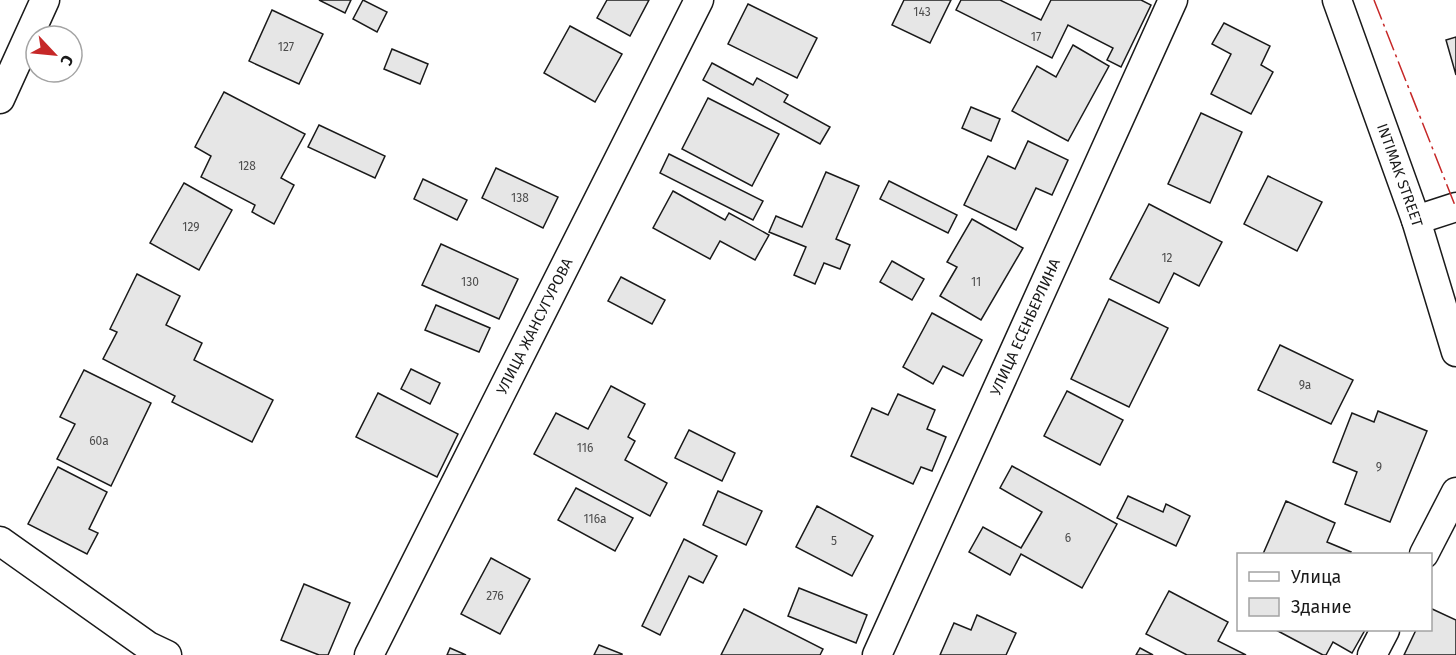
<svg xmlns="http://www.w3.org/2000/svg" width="1456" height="655" font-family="'Fira Sans',sans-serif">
	<rect width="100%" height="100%" fill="#fff"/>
	<g fill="#e6e6e6" stroke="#1a1a1a" stroke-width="1.5">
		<polygon points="319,0 351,0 345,13"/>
		<polygon points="363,0 387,12 377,32 353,19"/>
		<polygon points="607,0 649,0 630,36 597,18"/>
		<polygon points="904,0 951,0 930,43 892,25"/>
		<polygon points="961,0 1000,0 1041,20 1051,0 1141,0 1151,5 1121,67 1107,60 1113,48 1068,25 1052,58 956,10"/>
		<polygon points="748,4 817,38 797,78 728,44"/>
		<polygon points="272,10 323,34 299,84 249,61"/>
		<polygon points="1224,23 1270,46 1261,65 1273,72 1251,114 1211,94 1231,54 1212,44"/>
		<polygon points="570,26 622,54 595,102 544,73"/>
		<polygon points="1456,37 1456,75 1446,40"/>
		<polygon points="1073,45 1109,66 1068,141 1012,111 1037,66 1056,77"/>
		<polygon points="392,49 428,64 420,84 384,69"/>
		<polygon points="712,63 753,85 757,78 788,95 784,102 830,127 820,144 703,80"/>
		<polygon points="224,92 305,134 281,178 294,185 274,224 252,212 255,205 201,177 211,156 195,147"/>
		<polygon points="708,98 779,134 752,186 682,149"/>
		<polygon points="971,107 1000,119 991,141 962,128"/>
		<polygon points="1201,113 1242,132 1210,203 1168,184"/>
		<polygon points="319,125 385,156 375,178 308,147"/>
		<polygon points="1028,141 1068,160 1052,195 1036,188 1016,230 964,205 988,156 1015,169"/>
		<polygon points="669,154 763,201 753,220 660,173"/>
		<polygon points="496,168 558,197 543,228 482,198"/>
		<polygon points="826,172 859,186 836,239 850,245 840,269 824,263 815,284 794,275 806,247 769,232 776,216 802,227"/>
		<polygon points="1268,176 1322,202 1297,251 1244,224"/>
		<polygon points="423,179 467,200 457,220 414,199"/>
		<polygon points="889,181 957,215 948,233 880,199"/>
		<polygon points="184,183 232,210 199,270 150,243"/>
		<polygon points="673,191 725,220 729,213 769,235 755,260 720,241 710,259 653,228"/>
		<polygon points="1149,204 1222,242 1199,286 1174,273 1159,303 1110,279"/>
		<polygon points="972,219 1023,248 981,320 940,296 957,267 947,262"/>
		<polygon points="441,244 518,279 499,319 422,285"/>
		<polygon points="892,261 924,279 912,300 880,282"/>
		<polygon points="137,274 180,296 166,325 202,343 194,360 273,400 252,442 172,402 175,396 103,359 117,332 110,329"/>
		<polygon points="621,277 665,300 652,324 608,301"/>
		<polygon points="1109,299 1168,328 1129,407 1071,379"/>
		<polygon points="436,305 490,328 479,352 425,330"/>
		<polygon points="932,313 982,340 963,376 943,366 933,384 903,367"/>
		<polygon points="1280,345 1353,380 1331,424 1258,390"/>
		<polygon points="411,369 440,383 430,404 401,389"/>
		<polygon points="84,370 151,403 111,486 57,459 75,424 60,417"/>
		<polygon points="611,386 645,404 628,437 635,441 625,460 667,483 650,516 534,454 556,413 588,429"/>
		<polygon points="1067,391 1123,420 1100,465 1044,436"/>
		<polygon points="378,393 458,434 437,477 356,437"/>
		<polygon points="898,394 935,410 927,429 946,437 932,471 921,467 913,484 851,456 872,408 888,415"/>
		<polygon points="1378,411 1427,431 1390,522 1345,504 1357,472 1333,462 1352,413 1374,422"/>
		<polygon points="689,430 735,453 722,481 675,458"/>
		<polygon points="1012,466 1117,524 1082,588 1021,554 1010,575 969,552 983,527 1021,548 1042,512 1000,488"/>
		<polygon points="58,467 107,492 89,529 98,533 87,554 28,524"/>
		<polygon points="576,488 633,518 615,551 558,520"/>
		<polygon points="718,491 762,511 746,545 703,525"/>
		<polygon points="1128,496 1163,512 1166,504 1190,516 1176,546 1117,518"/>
		<polygon points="1286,501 1335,523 1327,542 1351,552 1350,554 1263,554"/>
		<polygon points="817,506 873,536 852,576 796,547"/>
		<polygon points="684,539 717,556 703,583 689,576 660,635 642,626"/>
		<polygon points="491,558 530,579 500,634 461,614"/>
		<polygon points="304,584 350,603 328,655 319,655 281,640"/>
		<polygon points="799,588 867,615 856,643 788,616"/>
		<polygon points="1169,591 1228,622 1218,641 1246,655 1187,655 1146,634"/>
		<polygon points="1430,608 1456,620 1456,655 1404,655 1416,630 1430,630"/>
		<polygon points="744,609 823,649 820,655 721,655"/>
		<polygon points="977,615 1016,633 1006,655 940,655 954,623 971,630"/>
		<polygon points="1276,630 1365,630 1352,653 1333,642 1326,655 1323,655"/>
		<polygon points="599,645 622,654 622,655 594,655"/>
		<polygon points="450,648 466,655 447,655"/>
		<polygon points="1140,648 1153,655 1136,655"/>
	</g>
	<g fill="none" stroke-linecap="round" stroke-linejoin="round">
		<g stroke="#1a1a1a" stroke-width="31">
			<g id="street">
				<path id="s1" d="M1337 0 1416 220 1456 352"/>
				<polyline points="0,99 45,0"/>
				<polyline points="1416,220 1456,207"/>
				<polyline points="0,541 148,646 167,655"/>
				<polyline points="1424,554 1456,492"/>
				<path id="s2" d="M369 655 699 0"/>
				<path id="s3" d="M877 655 1173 0"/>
				<polyline points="1372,655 1385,630"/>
			</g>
		</g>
		<use href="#street" stroke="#fff" stroke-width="28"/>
		<polyline stroke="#c62828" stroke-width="1.5" stroke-dasharray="21 4.5 3 4.5" stroke-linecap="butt" points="1374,0 1456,208"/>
	</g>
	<g text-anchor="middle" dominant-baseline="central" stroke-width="4.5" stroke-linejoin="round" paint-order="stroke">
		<g font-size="12" fill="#4d4d4d">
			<text x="922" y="12">143</text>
			<text x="1036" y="37">17</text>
			<text x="286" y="47">127</text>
			<text x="247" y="166">128</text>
			<text x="520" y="198">138</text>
			<text x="191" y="227">129</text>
			<text x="1167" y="258">12</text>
			<text x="470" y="282">130</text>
			<text x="976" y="282">11</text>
			<text x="1305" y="385">9а</text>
			<text x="99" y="441">60а</text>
			<text x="585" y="448">116</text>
			<text x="1379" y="467">9</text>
			<text x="595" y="519">116а</text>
			<text x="1068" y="538">6</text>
			<text x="834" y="541">5</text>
			<text x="495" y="596">276</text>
		</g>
		<g font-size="15" fill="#1a1a1a" stroke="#fff">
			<text stroke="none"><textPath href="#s1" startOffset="186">INTIMAK STREET</textPath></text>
			<text stroke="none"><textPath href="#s2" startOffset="368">УЛИЦА ЖАНСУГУРОВА</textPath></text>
			<text stroke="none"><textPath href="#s3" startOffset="360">УЛИЦА ЕСЕНБЕРЛИНА</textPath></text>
		</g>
	</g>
	<rect x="1237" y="553" width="195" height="78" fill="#ffffff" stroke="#a3a3a3" stroke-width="1.5"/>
	<rect x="1249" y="572" width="30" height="9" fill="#ffffff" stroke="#a3a3a3" stroke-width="1.5"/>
	<text x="1291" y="583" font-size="18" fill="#1a1a1a">Улица</text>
	<rect x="1249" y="598" width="30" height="18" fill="#e6e6e6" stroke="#a3a3a3" stroke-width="1.5"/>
	<text x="1291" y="613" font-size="18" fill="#1a1a1a">Здание</text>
	<g transform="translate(54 54) rotate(116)"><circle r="28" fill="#ffffff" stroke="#a3a3a3" stroke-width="1.5"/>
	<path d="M0-4.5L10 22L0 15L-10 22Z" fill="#c62828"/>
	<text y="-9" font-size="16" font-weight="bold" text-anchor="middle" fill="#1a1a1a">С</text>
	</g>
</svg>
